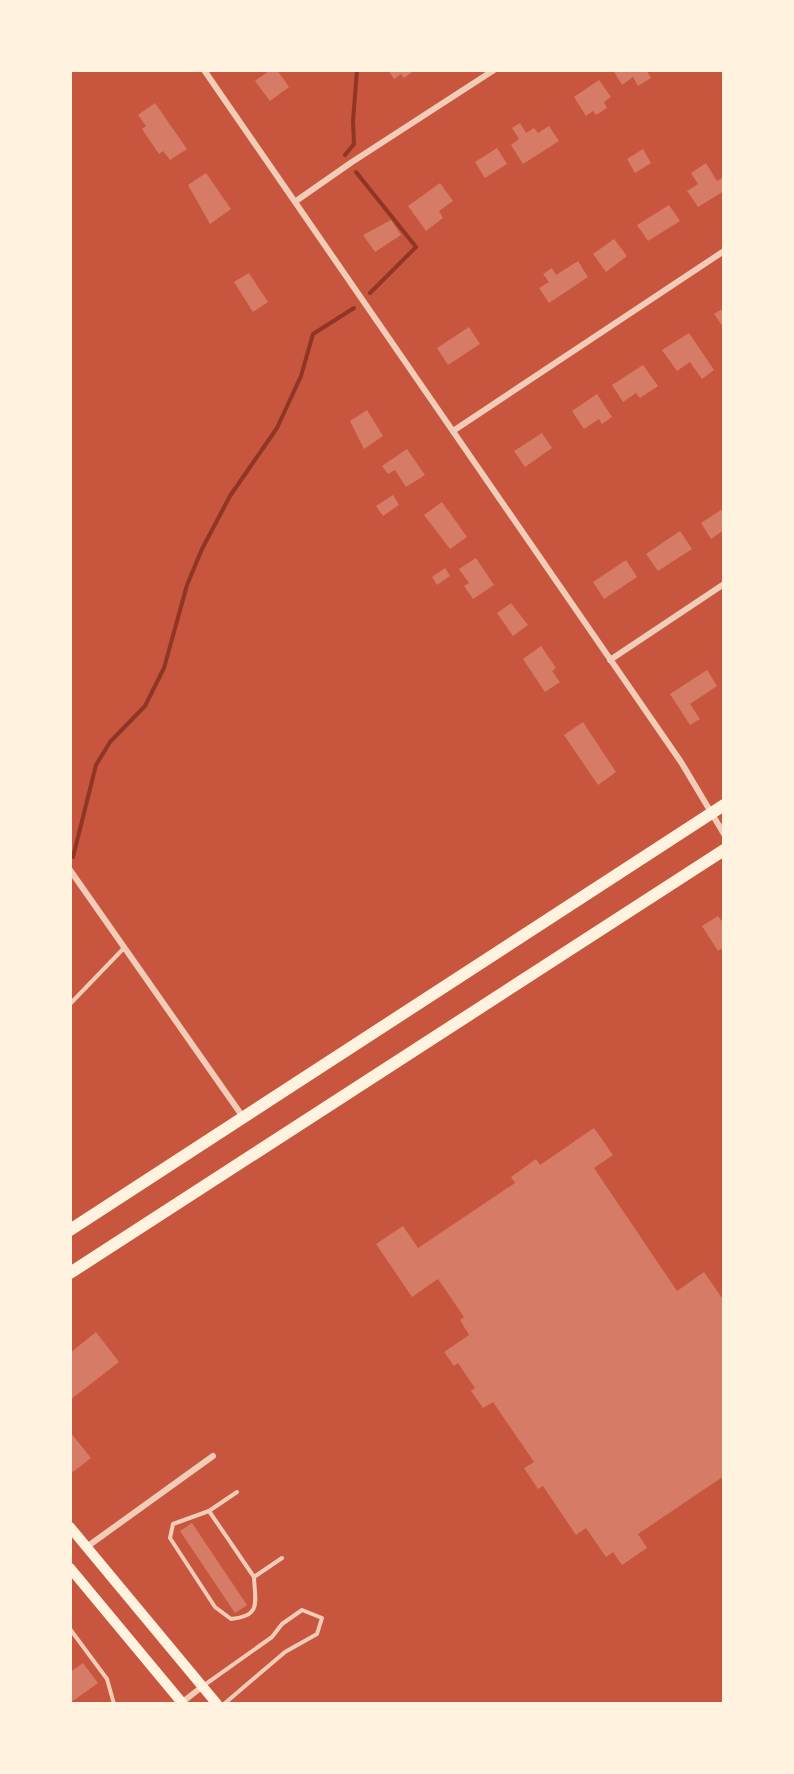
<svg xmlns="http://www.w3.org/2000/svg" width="794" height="1774" font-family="'Work Sans',sans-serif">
	<rect width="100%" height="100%" fill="#c8553d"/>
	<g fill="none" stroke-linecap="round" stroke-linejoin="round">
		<g stroke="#8f3625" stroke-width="4">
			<polyline points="345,155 354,144 353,121 357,70"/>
			<polyline points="356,172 416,247 370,293"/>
			<polyline points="73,857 96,765 110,742 145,706 164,668 187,585 202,549 230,496 277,428 301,376 313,334 354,308"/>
		</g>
	</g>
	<g fill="#d67c66">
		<polygon points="270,70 277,70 289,87 270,101 255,81"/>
		<polygon points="388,70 415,70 404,78 401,74 394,79"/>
		<polygon points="613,70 646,70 651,78 638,86 633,77 622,85"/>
		<polygon points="599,80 611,97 604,102 607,108 596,115 593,111 586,116 574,97"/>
		<polygon points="155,103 187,149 170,160 163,151 159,154 142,129 146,126 138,115"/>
		<polygon points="520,123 526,133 534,128 538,133 549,126 559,141 523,164 511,145 519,139 512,128"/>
		<polygon points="497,148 507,164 485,178 475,162"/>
		<polygon points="643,149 651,163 635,173 627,159"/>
		<polygon points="706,163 717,181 724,177 724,191 698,207 687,191 698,184 691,173"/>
		<polygon points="206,173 231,209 210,224 188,185"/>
		<polygon points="440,183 453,201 439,211 443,218 426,231 408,206"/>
		<polygon points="669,205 680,221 648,241 637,225"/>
		<polygon points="391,220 401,235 375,252 363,235"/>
		<polygon points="614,239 627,256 606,272 593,254"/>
		<polygon points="578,261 588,277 549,303 539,288 549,282 543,274 552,268 556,275"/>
		<polygon points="249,273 268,302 253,312 234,282"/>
		<polygon points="724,308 724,328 714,314"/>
		<polygon points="469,327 480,344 448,365 437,348"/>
		<polygon points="689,333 714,370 702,379 690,362 677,371 662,350"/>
		<polygon points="643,365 658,386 640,398 636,393 623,402 612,385"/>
		<polygon points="597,394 612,417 602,424 599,419 584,429 572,411"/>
		<polygon points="367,410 383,436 364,449 350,421"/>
		<polygon points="542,433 552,448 525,467 514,451"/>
		<polygon points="407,449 425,475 406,487 395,470 388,474 382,466"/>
		<polygon points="393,495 399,505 383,516 376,506"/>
		<polygon points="442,502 467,537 450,549 424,515"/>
		<polygon points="724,508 724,530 711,539 701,523"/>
		<polygon points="680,531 692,549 658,571 646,554"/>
		<polygon points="476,558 494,585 473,599 464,586 469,583 459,569"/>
		<polygon points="626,560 637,577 604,599 593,582"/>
		<polygon points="445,568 450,576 437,585 432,577"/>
		<polygon points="511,603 528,625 513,636 497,613"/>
		<polygon points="541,646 556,668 552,671 560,682 545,692 523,659"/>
		<polygon points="707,670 717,686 690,704 700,719 690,725 670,694"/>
		<polygon points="583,722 616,772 598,785 564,735"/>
		<polygon points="718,916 724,924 724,947 718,951 702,926"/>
		<polygon points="594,1128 613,1155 594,1168 677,1291 704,1272 724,1301 724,1476 638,1534 647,1548 622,1565 613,1552 606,1557 586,1528 576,1535 543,1486 538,1489 524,1468 534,1462 493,1402 483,1408 471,1391 475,1388 458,1363 454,1366 444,1352 469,1335 460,1320 464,1317 438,1279 412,1297 376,1244 403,1226 418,1248 515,1183 511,1177 536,1159 540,1165"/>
		<polygon points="96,1332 119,1362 70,1400 70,1353"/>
		<polygon points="70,1432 91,1458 73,1472 70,1468"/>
		<polygon points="192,1523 247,1605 235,1613 180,1531"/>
		<polygon points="83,1663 98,1683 70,1703 70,1672"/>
	</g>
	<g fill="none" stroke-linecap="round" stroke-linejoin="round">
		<g stroke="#f1ccb7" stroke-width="4">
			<polyline points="70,1004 124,948"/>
			<polyline points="237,1492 209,1511 254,1577 282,1558"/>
			<path d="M209 1511 173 1524 170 1538 215 1607 231 1619C262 1616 255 1602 254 1577"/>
			<polyline points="70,1629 107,1679 114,1704"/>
			<polyline points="203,1686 272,1637 282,1624 302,1610 322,1618 317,1634 285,1652 224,1704"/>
		</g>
		<g stroke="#f1ccb7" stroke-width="6">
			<polyline points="204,70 681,762 724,834"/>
			<polyline points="296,201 352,162 494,70"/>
			<polyline points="453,431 724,251"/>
			<polyline points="610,660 724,584"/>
			<polyline points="70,870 243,1117"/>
			<polyline points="88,1546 213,1456"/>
			<polyline points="180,1704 203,1686"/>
		</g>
		<g stroke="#fff3e0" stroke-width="10">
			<polyline points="70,1527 217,1704"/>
			<polyline points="70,1568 183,1704"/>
		</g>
		<g stroke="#fff3e0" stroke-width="12">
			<polyline points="70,1230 724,805"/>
			<polyline points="70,1273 724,850"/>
		</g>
	</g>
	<rect width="794" height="1774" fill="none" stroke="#fff3e0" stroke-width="144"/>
</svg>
